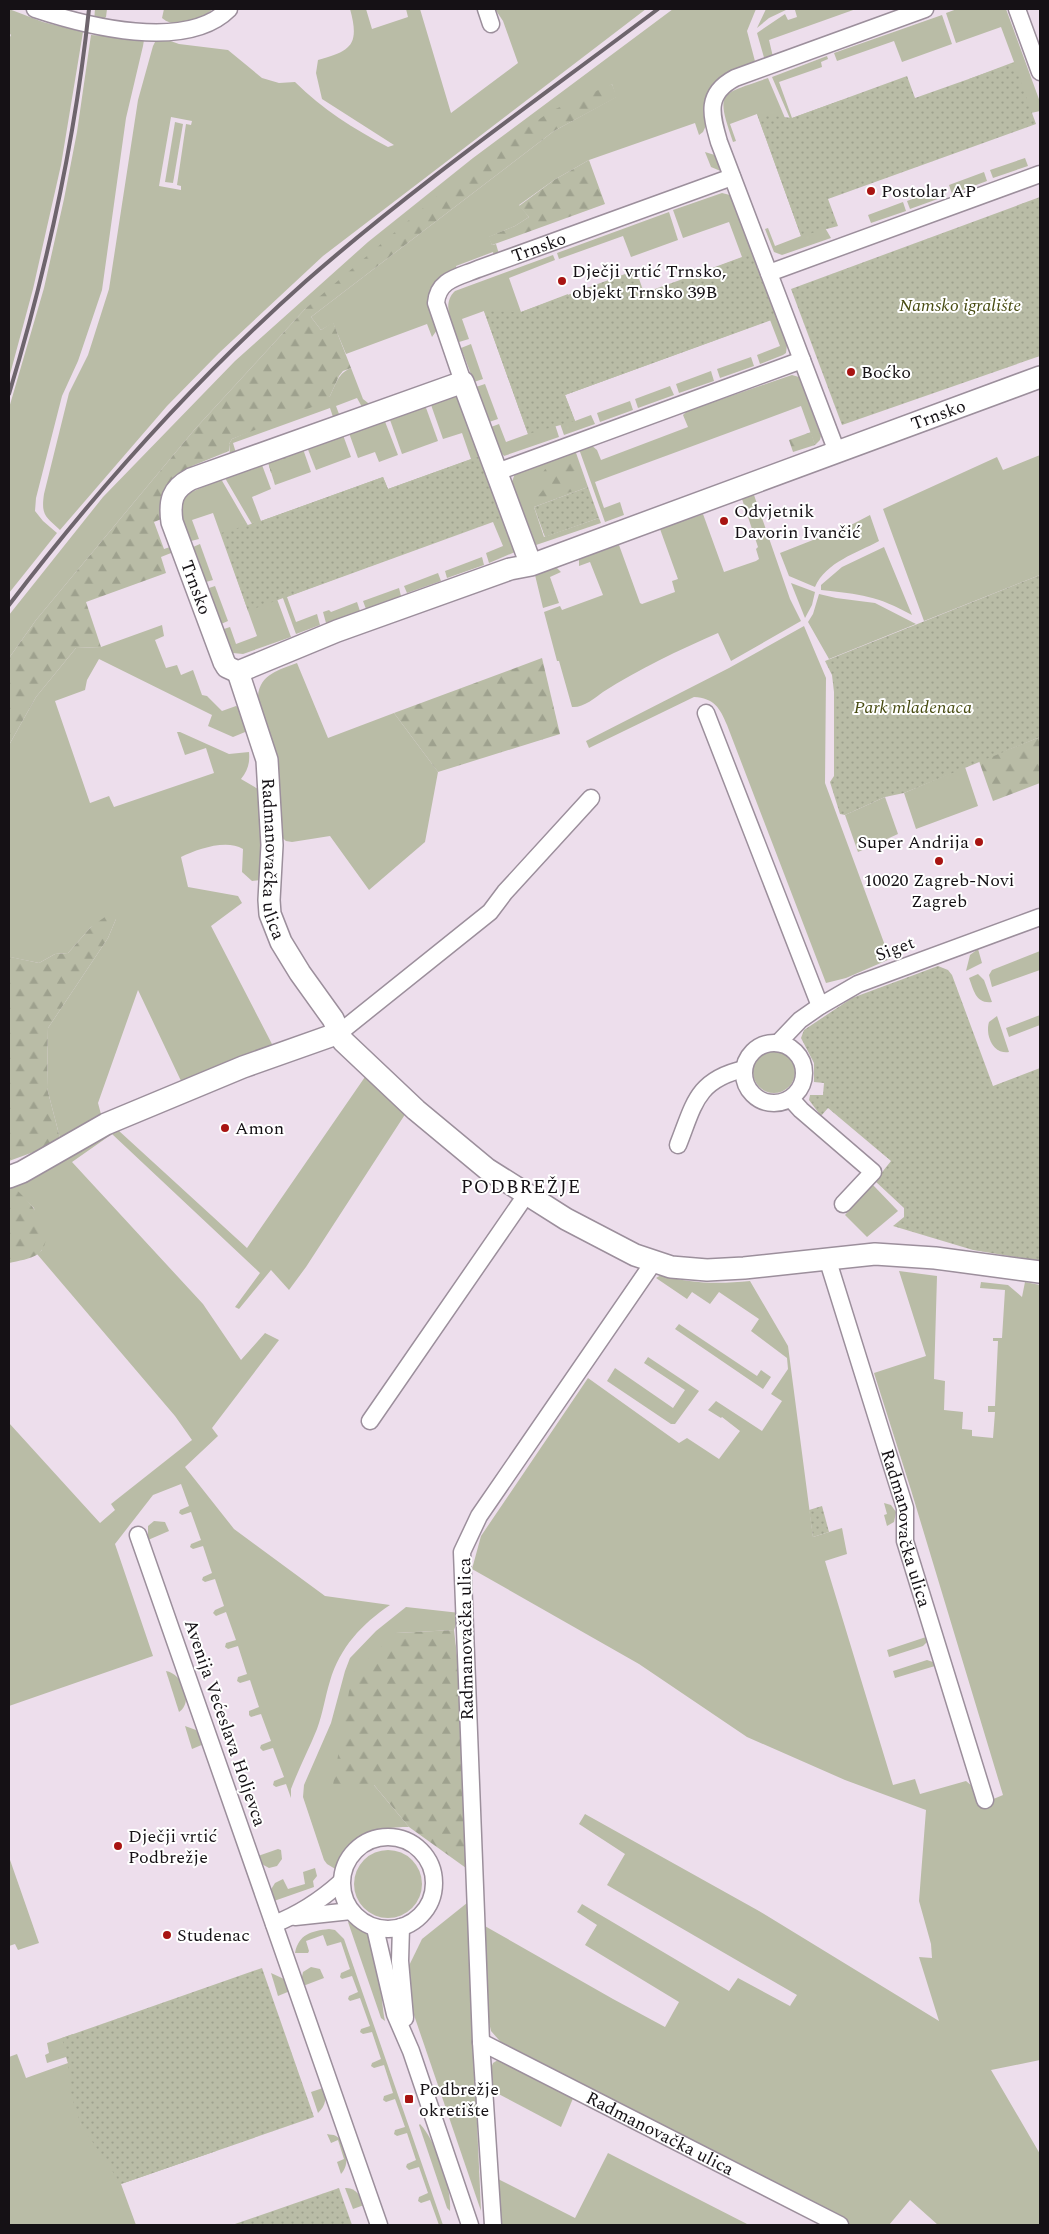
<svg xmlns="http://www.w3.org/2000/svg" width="1049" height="2234" font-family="Spectral,serif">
	<defs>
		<pattern id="forest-firs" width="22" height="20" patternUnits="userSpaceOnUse" patternTransform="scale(1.25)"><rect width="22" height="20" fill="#b9bca6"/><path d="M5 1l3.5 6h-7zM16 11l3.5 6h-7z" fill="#9ea18e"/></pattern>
		<pattern id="park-dots" width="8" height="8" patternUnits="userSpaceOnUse" patternTransform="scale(1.25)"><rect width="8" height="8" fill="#b9bca6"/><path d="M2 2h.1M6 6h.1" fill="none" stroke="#9ea18e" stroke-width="1.8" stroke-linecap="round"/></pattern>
	</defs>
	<rect width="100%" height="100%" fill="#eddeec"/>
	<g fill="#b9bca6" fill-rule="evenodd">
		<polygon points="9,9 43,22 83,32 61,165 33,289 9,378 9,39 11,35 9,33"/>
		<polygon points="95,9 107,9 106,17 101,21 94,22"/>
		<path d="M164 9H213C200 20 177 31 162 18Z"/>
		<path d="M350 9H366L372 29 408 17 406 9H420L451 113 518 63 503 21 495 9H646L323 256 219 353 167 406 60 530C45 516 41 515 44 494L69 393 88 355 109 289 138 100 153 46 156 40 162 38 179 44 228 50 262 78 279 83 295 82C322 109 354 129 388 147L394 145 322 99 316 73 318 60C351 51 360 45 350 9ZM171 117 192 121 191 125 186 124 177 185 181 186V190L159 186Z"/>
		<polygon points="673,9 756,9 747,31 756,65 729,76 703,132 699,135 695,123 589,160 554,180 519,205 529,217 515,226 489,237 492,245 496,244 499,254 494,256 493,252 456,266 458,271 449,275 437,330 432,337 427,324 346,354 333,323 321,330 311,317 554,131 616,97 612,84 305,309 195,429 36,620 9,658 9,615 103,497 235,361 368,242 473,158"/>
		<polygon points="766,9 788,9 769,18 757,28"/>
		<polygon points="797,9 856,9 769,40 773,57 765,61 757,33 785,14 788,20 797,17 795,10"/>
		<polygon points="957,9 1006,9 1040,102 1040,111 1031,113 969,79 1014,62 1001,27 956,43 946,13"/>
		<polygon points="942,15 952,44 902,62 894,41 837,61 834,53"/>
		<polygon points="91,35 140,38 144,40 143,46 126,118 102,290 78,361 62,396 36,498 35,511 43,521 57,533 9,593 9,408 44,288 64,199 77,132"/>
		<polygon points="827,56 828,59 821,62 822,67 779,82 792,118 842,100 852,128 791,121 772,77"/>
		<path d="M768 78 785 118 821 221 831 238 782 255 774 252 765 229 768 228 775 246 801 236 757 114 730 124 736 141 733 142C715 90 720 95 768 78Z"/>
		<polygon points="175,122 183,124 173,183 165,182"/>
		<polygon points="705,152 718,156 723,172 711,167"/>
		<polygon points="1025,158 1028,166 993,178 990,170"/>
		<polygon points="984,172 987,181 952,194 949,185"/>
		<polygon points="943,188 946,196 910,209 907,201"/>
		<polygon points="722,193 730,195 768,296 696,274 742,257 729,222 683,238 673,210"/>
		<polygon points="903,202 906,211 871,223 868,215"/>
		<polygon points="669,212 678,240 631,257 623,236 559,259 557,253"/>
		<path d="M553 255 555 260 509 278 521 312 568 294 548 403 559 437 504 456 499 450 491 427 499 424 506 442 528 434 484 311 462 319 469 339 459 342C454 326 440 305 455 291Z"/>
		<polygon points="771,300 787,345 786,353 783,355 760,364 757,355 780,346 770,320 565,395 575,421 591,415 595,424 564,435 556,412 559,382"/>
		<polygon points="471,344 483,379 474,382 461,348"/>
		<polygon points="751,357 754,366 720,378 717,369"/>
		<path d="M351 368 363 399 373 407H362L357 398 336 406 339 414 338 418 333 417 330 408 233 443 236 453 230 455 229 444 232 439 330 396C336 384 338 373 351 368Z"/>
		<polygon points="711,371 714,381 679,393 676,384"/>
		<polygon points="792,375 799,377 821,436 820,440 815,445 801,406 595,482 604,508 620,502 624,515 605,522 579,449 591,445 597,450 601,460 688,427 683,415 687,411"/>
		<polygon points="485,384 498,419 489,422 476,387"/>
		<polygon points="670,386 674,395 638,408 635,399"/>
		<polygon points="456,393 486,462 256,531 225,478 262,465 271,489 252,497 261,521 383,477 388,489 471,459 462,433 443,439 430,402"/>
		<polygon points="630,401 633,410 600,422 597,413"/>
		<polygon points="425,405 438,441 402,454 389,417"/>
		<polygon points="384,419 398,455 379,462 375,452 358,458 349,433"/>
		<polygon points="343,435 351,457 316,470 307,447"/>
		<polygon points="303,449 311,472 275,485 268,462"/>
		<polygon points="575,450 588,487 534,507 544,537 599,518 601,523 536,545 512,482 515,473"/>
		<polygon points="1040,455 1040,575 924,621 883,509 997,457 1003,470"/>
		<path d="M221 479 253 534 291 637 243 654 233 653 224 629 230 627 236 644 257 636 213 513 192 520 199 539 191 541C186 526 175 508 187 494Z"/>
		<path d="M754 495 790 599 801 621 731 661 718 633C679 650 639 669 603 692 595 698 583 708 572 707L559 661H557L544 612 560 606 562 610 603 595 590 562 579 566V559L619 545 640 603 642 604 675 592 672 581 678 579 660 529 703 514 724 572 756 561 759 559 756 549 758 547 742 499Z"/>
		<polygon points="499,503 515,552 489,563 486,553 503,546 493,522 287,597 296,622 317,614 320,625 296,634 280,590"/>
		<path d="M870 515 879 541C857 553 826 562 815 587L789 576 780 553 851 525Z"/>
		<polygon points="200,544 213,580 206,582 193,547"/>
		<path d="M884 547 912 615C878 596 860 594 821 590V585L842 567Z"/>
		<polygon points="482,557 484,565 447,578 445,571"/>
		<polygon points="556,567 561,572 550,577 559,603 543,608 535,575"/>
		<polygon points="438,573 441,581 407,593 404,586"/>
		<polygon points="791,583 815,592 812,605 805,618"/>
		<polygon points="215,586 228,621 221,624 209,588"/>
		<polygon points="399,588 401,596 366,609 363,601"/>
		<polygon points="819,594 836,598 875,603 916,624 829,659 808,622 813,614"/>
		<polygon points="357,602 360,611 326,623 323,612 329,610 331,612"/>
		<path d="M162 625 164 636 155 640 166 668 177 665 181 675 193 670 202 695 207 696 222 711 236 706 244 710 250 730 233 737 208 726 212 715 99 659 87 680 85 690 55 701 90 803 109 796 114 807 214 773 206 748 185 755 177 732H180L229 754 249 752C250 763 248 770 241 779L258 789 262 798 261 880 252 881 242 872 243 849C226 839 198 849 181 857L188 887 238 896 242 903 211 926 273 1046 182 1083 138 990 98 1103 102 1118 61 1142 47 1088 48 1028 108 938 116 919 91 927 68 953 55 954 39 963 10 957 9 955V745L36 697 76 648 101 647Z"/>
		<path d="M804 626 826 678 825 783 890 959 846 978 826 983 727 725C720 708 714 698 694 697L589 748 586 741 729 668Z"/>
		<path d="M297 663 328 738 394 713 438 772 425 842 369 890 330 836 292 842 286 841 279 835 276 764 258 696C260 674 279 670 297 663Z"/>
		<polygon points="965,767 978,806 916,829 904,793"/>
		<polygon points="885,797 898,834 858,852 845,815"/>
		<polygon points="978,949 982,963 966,971 970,955"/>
		<polygon points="1040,951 1040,970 992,987 989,975 992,970"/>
		<path d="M978 974 984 980 992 1002C976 1004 974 991 969 978Z"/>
		<polygon points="1040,1015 1040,1025 1009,1037 1006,1028"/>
		<path d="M997 1016 1009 1052C993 1055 985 1035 989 1022Z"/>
		<circle cx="774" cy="1072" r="21"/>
		<path d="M367 1074 407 1110 404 1116 306 1267 289 1290 271 1270 239 1309 235 1307 260 1273 112 1134 72 1162 203 1304 241 1360 265 1333 279 1340 212 1428 218 1436 185 1467 234 1529 325 1596 390 1605C362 1624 340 1647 330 1681 325 1697 323 1713 317 1729 309 1749 299 1768 291 1789V1798L286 1784 276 1787 273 1785 274 1781 284 1777 273 1748 263 1751 260 1748 261 1745 271 1741 261 1714 251 1717 249 1715V1711L259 1707 250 1680 240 1683 237 1681 238 1677 247 1674 238 1646 228 1649 225 1647 226 1643 236 1640 226 1612 216 1616 213 1613 215 1610 224 1606 215 1579 205 1582 202 1580 203 1577 212 1573 203 1546 193 1549 190 1547 191 1544 201 1540 191 1512 182 1515 179 1513 180 1510 189 1506 181 1484 153 1495 115 1544 153 1656 9 1706V1423L100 1523 115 1510 111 1504 192 1440 175 1416 37 1254 42 1250 34 1208 10 1185 109 1130H118L247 1248Z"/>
		<polygon points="872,1184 898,1211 867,1237 845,1215"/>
		<path d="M899 1271 937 1276 934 1379 945 1381 944 1410 963 1412 962 1429 972 1430V1436L993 1438 995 1412H988V1406H995L998 1341H993V1338H1002L1005 1290 980 1288 981 1282 1008 1285 1022 1297 1025 1282 1040 1285V2060L991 2070 1040 2154V2225H938L910 2200 889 2225H847L506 2048 491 2031 488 2018 483 1925 613 1999 665 2027 679 2002 585 1945 597 1925 577 1912 582 1904 729 1991 738 1978 790 2006 797 1995 607 1885 625 1854 579 1824 585 1814 759 1911 939 2021 919 1957 932 1958 931 1944 919 1901 926 1810 845 1780 747 1737 639 1664 472 1569 481 1536 588 1378 679 1443 687 1438 719 1459 740 1431 722 1417 721 1418 708 1410 716 1401 762 1431 782 1401 771 1394 788 1369 787 1358 751 1331 759 1319 719 1292 710 1304 692 1292 687 1299 656 1278 661 1275C691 1284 720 1284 750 1281L788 1346 813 1537 842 1528 847 1554 825 1561 893 1785 915 1779 920 1794 966 1781 972 1786 979 1805 1003 1795 911 1490 874 1373 926 1356Z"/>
		<polygon points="679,1324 757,1376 761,1370 771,1377 763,1389 675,1329"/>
		<polygon points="648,1357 699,1391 675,1424 671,1424 607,1381 615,1368 673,1408 685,1390 644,1363"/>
		<polygon points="884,1503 891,1505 896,1512 894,1522 887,1526 884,1515 887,1514"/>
		<polygon points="154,1521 165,1522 169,1531 148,1540 148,1526"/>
		<path d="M406 1607 460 1613 454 1630 396 1633 334 1785 373 1784 409 1827C373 1827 352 1835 337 1870L327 1864 324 1860 303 1797 304 1785 331 1723 345 1671 350 1658 376 1631Z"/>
		<polygon points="926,1637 927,1642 923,1646 889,1657 887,1650"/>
		<polygon points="927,1660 933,1662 935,1666 895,1678 893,1671"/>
		<path d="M166 1671C183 1674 194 1702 179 1712Z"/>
		<polygon points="185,1726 196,1730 204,1744 192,1749"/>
		<polygon points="278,1849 281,1850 282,1859 277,1866 269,1868 260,1863 258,1856"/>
		<circle cx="388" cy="1884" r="34"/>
		<polygon points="9,1857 39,1943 18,1950 15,1944 9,1946"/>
		<polygon points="315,1868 317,1876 313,1881 314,1887 274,1901 270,1891 275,1883 283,1879 288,1889 305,1884 303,1872"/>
		<polygon points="467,1903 481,2211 402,1980 422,1939"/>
		<path d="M348 1922C356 1926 365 1930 370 1939 382 1961 380 1996 385 2021L381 2018Z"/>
		<path d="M329 1929 335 1930 344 1939 443 2225H439L430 2200 421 2203 418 2201 419 2197 428 2193 419 2167 409 2170 406 2167 407 2164 416 2160 407 2133 397 2136 394 2134 395 2130 405 2127 395 2099 386 2102 383 2100 384 2096 393 2093 384 2065 374 2068 371 2066 372 2063 381 2059 372 2032 363 2034 360 2032 361 2029 370 2026 360 1998 350 2001 348 1999 349 1996 358 1992 352 1976 342 1979 340 1977 341 1973 350 1969 341 1942 327 1946 323 1935 306 1941 309 1951 308 1953H295C299 1934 311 1931 329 1929Z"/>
		<polygon points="311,1967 320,1969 324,1978 303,1986 301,1981 303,1972"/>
		<polygon points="271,1973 284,1979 290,1991 278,1996"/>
		<polygon points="73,2034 81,2125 216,2151 121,2184 136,2225 9,2225 9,2057 17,2054 26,2078 68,2063 66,2057 47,2063 45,2055 49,2053 47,2043"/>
		<polygon points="498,2060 504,2060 574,2096 561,2127 491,2090 491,2068 493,2063"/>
		<path d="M323 2088C327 2098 326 2105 318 2113L311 2092Z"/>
		<path d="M420 2124C436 2141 452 2188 450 2211L447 2208 419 2125Z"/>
		<path d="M327 2134C330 2135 333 2134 336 2136 348 2143 350 2166 341 2174L337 2162 344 2159 338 2140 331 2143Z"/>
		<polygon points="608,2153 749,2225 497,2225 492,2176 575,2218"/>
		<path d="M345 2188C356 2187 360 2196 364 2205L353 2209Z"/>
	</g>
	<g fill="url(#forest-firs)">
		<polygon points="612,84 617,97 554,131 311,317 321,330 333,322 351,368 343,371 339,376 330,396 317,405 232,439 229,444 229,451 192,466 193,470 164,518 154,522 164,549 173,546 176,551 161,557 166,573 86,602 101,647 76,648 36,697 9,745 9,658 36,620 195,429 305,309 471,167 551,111"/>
		<polygon points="589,160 605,204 492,245 488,237 515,226 529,217 519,206 554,180"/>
		<polygon points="811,432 815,445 793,452 789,440"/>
		<polygon points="303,449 302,456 289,464 287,468 290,475 271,473 268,462"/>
		<path d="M566 462 574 464 577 470 560 477 561 486 564 487 576 484 580 489 537 502 534 501 543 490C539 470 544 465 566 462Z"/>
		<polygon points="542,658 560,734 438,772 394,713"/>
		<polygon points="1040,737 1040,783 993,801 979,761"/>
		<polygon points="109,914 116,919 108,938 48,1028 47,1088 61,1142 9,1161 9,955 11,957 39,963 55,954 68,953 91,927"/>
		<path d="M9 1185C25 1193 62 1236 38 1254 31 1259 18 1261 9 1263Z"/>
		<polygon points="454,1630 467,1744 466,1868 409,1827 374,1785 333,1785 352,1674 396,1633"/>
	</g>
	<g fill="url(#park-dots)">
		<polygon points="1014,63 1036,124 828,199 838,226 801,236 757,114 792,118 907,76 915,98"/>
		<polygon points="1040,197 1040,356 842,425 791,289"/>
		<polygon points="752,254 777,318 565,395 575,421 528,434 484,311 521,312 636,270 644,293"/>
		<polygon points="483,455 504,517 248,611 221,533 261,521 383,477 388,489"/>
		<polygon points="588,487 599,518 545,537 534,507"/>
		<polygon points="1040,575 1040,737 904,793 885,797 845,815 840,814 830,782 834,776 834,692 832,675 825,661"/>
		<polygon points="938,966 948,970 952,975 993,1086 1040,1068 1040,1261 973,1250 893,1226 904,1217 904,1208 875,1181 891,1161 828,1108 821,1116 809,1100 810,1095 823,1095 824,1083 814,1082 814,1063 801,1038 804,1030 852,998"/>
		<polygon points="822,1506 829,1532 813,1537 809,1510"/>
		<polygon points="262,1968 314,2117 121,2184 81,2125 70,2092 68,2063 62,2038"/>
		<polygon points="339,2188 352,2225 232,2225"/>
	</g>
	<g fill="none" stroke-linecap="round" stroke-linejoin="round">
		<g stroke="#9c8f9c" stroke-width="19">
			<g id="minor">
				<path d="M35 9C86 26 186 52 229 9"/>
				<polyline points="486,9 491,24"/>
				<polyline points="1017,9 1040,72"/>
				<polyline points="769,273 1040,174"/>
				<path id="s1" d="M463 382 436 303C438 279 459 277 478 269L732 177"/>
				<path d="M837 452 719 142C711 114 705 94 735 78L925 9"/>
				<polyline points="497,472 802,360"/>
				<polyline points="706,713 820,1006"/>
				<polyline points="339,1033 490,912 505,892 591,798"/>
				<circle cx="774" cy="1073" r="30"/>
				<polyline points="778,1043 800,1020 820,1006 858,984 1040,917"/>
				<polyline points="791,1099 801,1110 873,1172 843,1204"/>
				<path d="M678 1145C694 1105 696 1080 744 1069"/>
				<path id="s2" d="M827 1258 905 1508V1541L985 1800"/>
				<polyline points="370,1421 526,1195"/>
				<polyline points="138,1535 379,2225"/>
				<circle cx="388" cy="1883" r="46"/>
				<polyline points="295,1917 351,1911"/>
				<path d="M274 1924C300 1914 321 1900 341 1882"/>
				<polyline points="401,1927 400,1961 405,2018"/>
				<polyline points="375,1928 395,2014 411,2051 470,2225"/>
				<path id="s3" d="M481 2042 840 2225"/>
				<polyline points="493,2225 481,2042 462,1552 479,1516 653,1263"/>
			</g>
		</g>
		<g stroke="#9c8f9c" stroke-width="24">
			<g id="tertiary">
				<path id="s4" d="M531 565 463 382 191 479C172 489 169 501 172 522L224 662 227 667 238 672 337 631 510 569 531 565 1040 377"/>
				<path id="s5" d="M238 672 267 760 272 845 269 900 270 914 281 942 300 973 333 1019 343 1041 416 1110 487 1169 566 1219 635 1255 671 1267 707 1270 744 1268 875 1254 935 1258 1040 1272"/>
				<polyline points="9,1177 22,1172 106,1124 243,1067 339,1033"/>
			</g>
		</g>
		<use href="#minor" stroke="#fff" stroke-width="16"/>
		<use href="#tertiary" stroke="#fff" stroke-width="21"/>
		<g stroke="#6e656d" stroke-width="4">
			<path d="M9 394C47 268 75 140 89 9"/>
			<path d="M9 605C98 488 196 379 306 281 418 183 540 98 658 9"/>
		</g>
	</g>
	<g fill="#a81412" stroke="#fff" stroke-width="2">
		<circle cx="871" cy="191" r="5"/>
		<circle cx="562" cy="281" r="5"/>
		<circle cx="851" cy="372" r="5"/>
		<circle cx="724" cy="521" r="5"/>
		<circle cx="979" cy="842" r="5"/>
		<circle cx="939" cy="861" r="5"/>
		<circle cx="225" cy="1128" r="5"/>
		<circle cx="118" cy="1846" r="5"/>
		<circle cx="167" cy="1935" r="5"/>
		<rect x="404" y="2094" width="10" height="10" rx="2.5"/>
	</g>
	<g text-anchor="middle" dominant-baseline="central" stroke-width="4" stroke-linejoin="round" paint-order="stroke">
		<g font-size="18" fill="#151115" stroke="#fff" text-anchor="start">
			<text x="881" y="191">Postolar AP</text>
			<text x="572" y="271">Dječji vrtić Trnsko,<tspan x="572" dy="21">objekt Trnsko 39B</tspan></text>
			<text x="861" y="372">Boćko</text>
			<text x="734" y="511">Odvjetnik<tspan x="734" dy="21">Davorin Ivančić</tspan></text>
			<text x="969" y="842" text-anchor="end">Super Andrija</text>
			<text x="939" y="880" text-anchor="middle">10020 Zagreb-Novi<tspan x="939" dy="21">Zagreb</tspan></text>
			<text x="235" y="1128">Amon</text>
			<text x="128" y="1836">Dječji vrtić<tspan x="128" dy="21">Podbrežje</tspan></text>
			<text x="177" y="1935">Studenac</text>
			<text x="419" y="2089">Podbrežje<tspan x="419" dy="21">okretište</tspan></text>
		</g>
		<g font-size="18" fill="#151115" stroke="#fff">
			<text stroke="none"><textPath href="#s1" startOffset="206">Trnsko</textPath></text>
			<text stroke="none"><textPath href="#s4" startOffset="1449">Trnsko</textPath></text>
			<text stroke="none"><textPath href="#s4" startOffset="605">Trnsko</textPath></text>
			<text stroke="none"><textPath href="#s5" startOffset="192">Radmanovačka ulica</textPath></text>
			<text transform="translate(895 949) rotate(-21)">Siget</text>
			<text stroke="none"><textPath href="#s2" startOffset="282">Radmanovačka ulica</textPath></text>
			<text transform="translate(466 1639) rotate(-91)">Radmanovačka ulica</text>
			<text transform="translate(225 1723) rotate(71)">Avenija Većeslava Holjevca</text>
			<text stroke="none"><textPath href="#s3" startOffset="201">Radmanovačka ulica</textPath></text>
		</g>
		<g font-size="18" font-style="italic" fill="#474b11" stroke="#fff">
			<text x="960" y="305">Namsko igralište</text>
			<text x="913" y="707">Park mladenaca</text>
		</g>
		<g font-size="19" letter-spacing="1" fill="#151115" stroke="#fff">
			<text x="521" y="1187">PODBREŽJE</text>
		</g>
	</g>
	<rect width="1049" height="2234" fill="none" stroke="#151115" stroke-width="20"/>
</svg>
